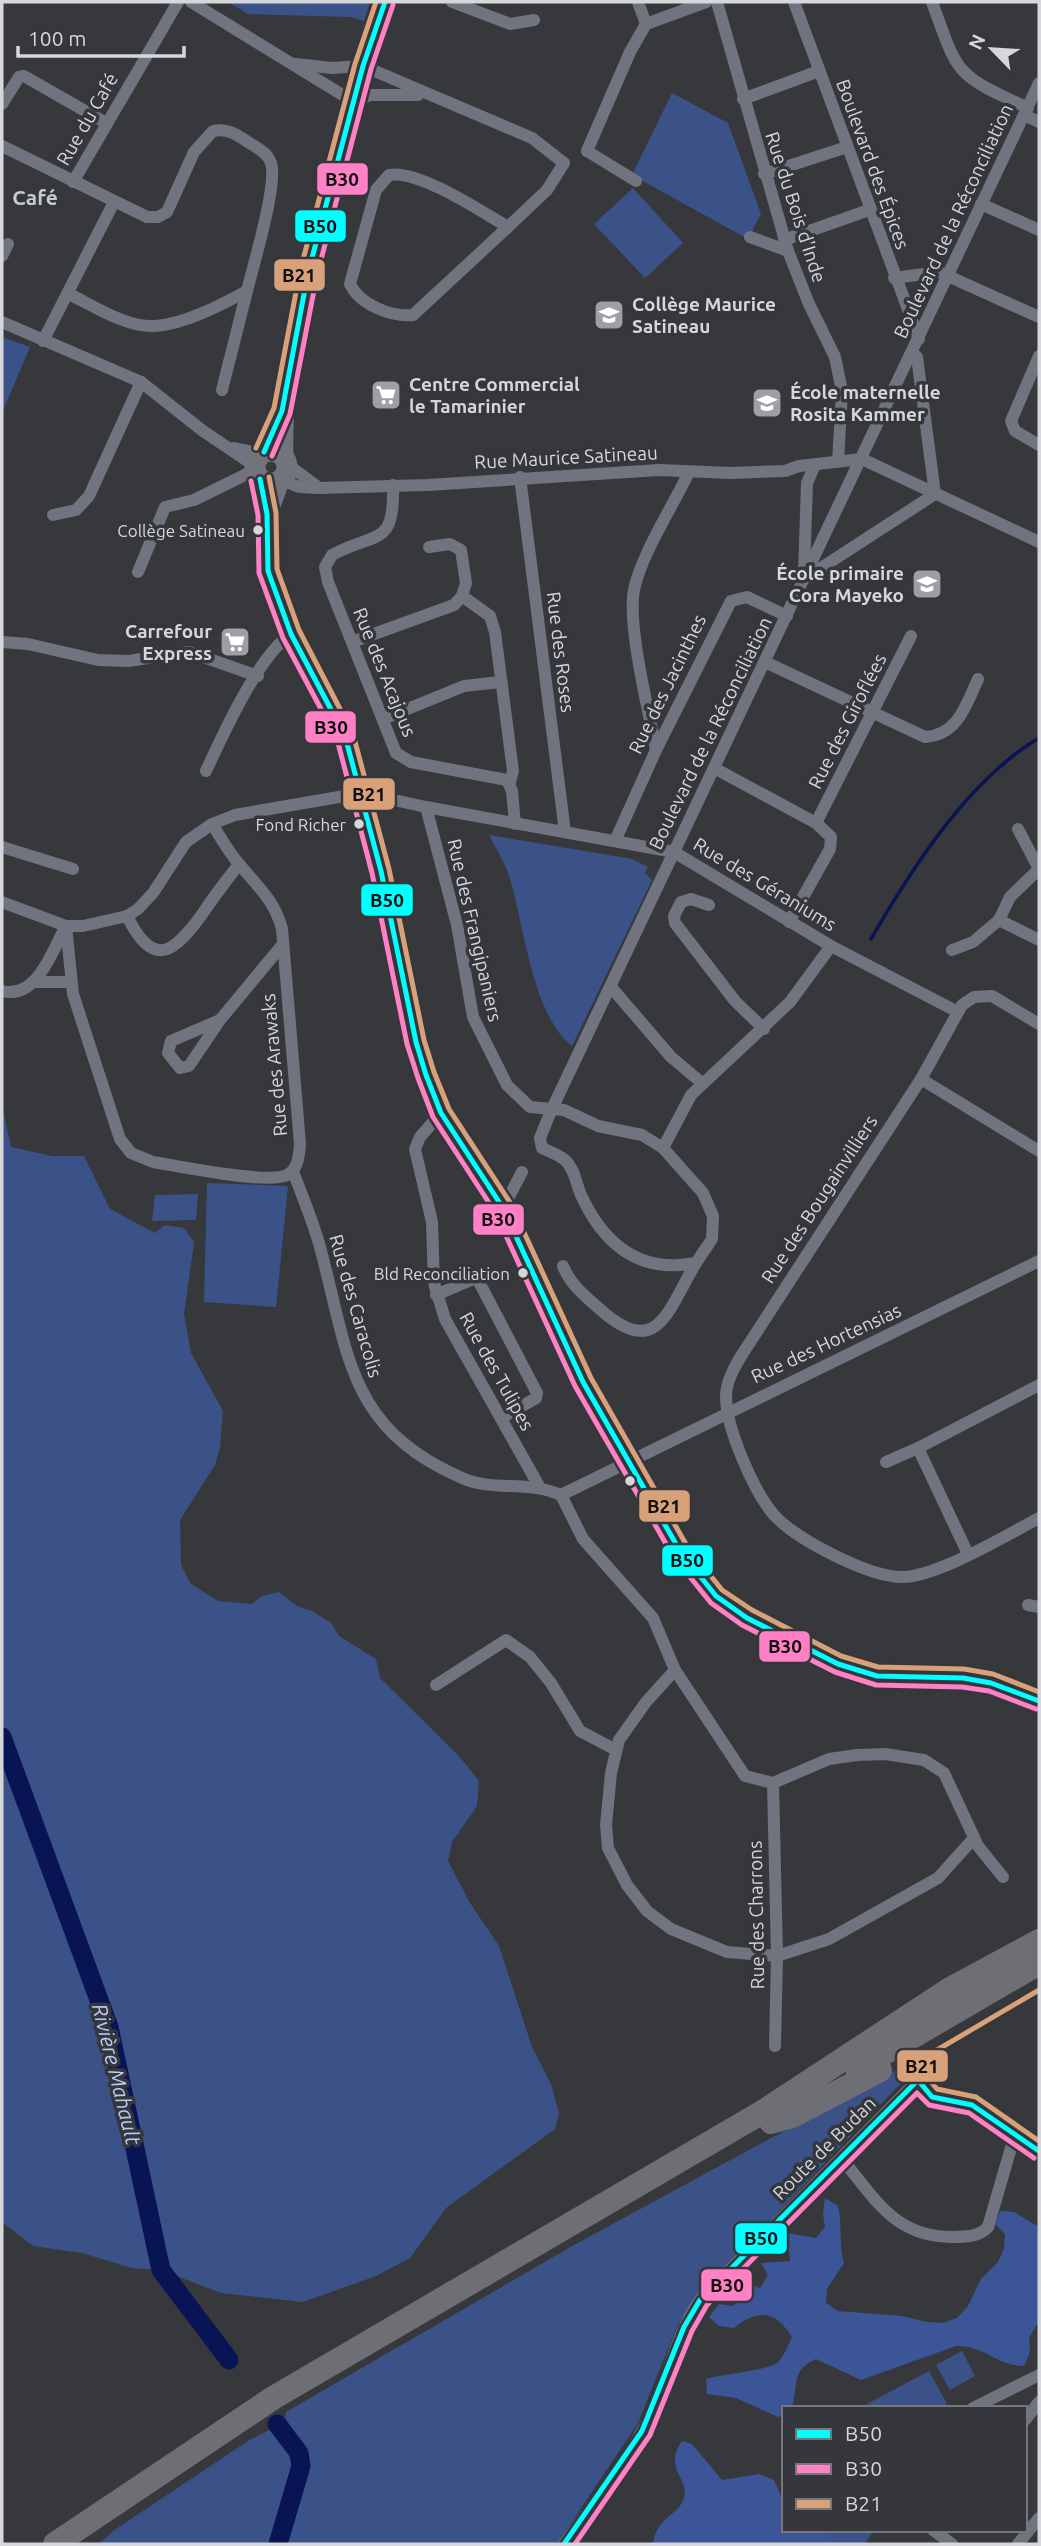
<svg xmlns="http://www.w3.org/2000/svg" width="1041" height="2546" font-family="Ubuntu,sans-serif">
	<rect width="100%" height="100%" fill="#36383b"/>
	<g fill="#3b5289">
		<polygon points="228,2 370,2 364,21 351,17 248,14"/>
		<polygon points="672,93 728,123 761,214 748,239 632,175"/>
		<polygon points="633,188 683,243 645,278 594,224"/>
		<polygon points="2,337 30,347 2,413"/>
		<path d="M489 835 632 859 648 867 645 873 652 880 572 1046C533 1016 524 926 510 879 506 864 496 849 489 835Z"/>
		<polygon points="2,1105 11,1147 52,1156 84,1156 110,1209 155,1233 165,1225 184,1228 194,1242 184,1314 191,1353 223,1411 220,1447 215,1465 180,1520 181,1565 190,1583 218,1601 252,1604 262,1596 279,1592 297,1606 312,1611 331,1623 339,1636 376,1659 380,1678 458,1755 479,1781 477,1806 452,1842 448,1861 470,1903 499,1946 532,2047 551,2084 559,2113 555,2129 446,2208 410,2258 376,2276 303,2302 221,2293 161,2270 132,2268 82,2253 33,2246 2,2222"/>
		<polygon points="207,1183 288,1186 276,1307 204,1302"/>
		<polygon points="198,1194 196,1220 152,1221 155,1195"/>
		<polygon points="900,2068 908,2075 904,2080 694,2300 678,2324 638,2423 557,2544 286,2544 308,2460 285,2417 286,2412 574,2245"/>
		<polygon points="962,2351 975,2376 950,2390 936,2365"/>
		<polygon points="929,2371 947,2404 941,2408 869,2408 867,2404"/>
		<path d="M269 2430C311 2458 284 2507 272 2544H99L113 2531 248 2441Z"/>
		<polygon points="828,2530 874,2530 865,2544 834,2544"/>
	</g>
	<g fill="#3b5597">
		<path d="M825 2198 838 2206C843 2225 838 2244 844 2263L827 2289 826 2303 838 2311 902 2316 927 2322 943 2323 957 2318 968 2306 981 2279 998 2262 1004 2249 1005 2234 995 2224 1000 2211 1014 2212 1039 2227V2321L1029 2338 1030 2352 1024 2366C998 2366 983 2345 956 2346L861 2380 816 2359C790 2371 799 2384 792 2408H784V2414L778 2417 736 2398 707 2394 706 2379C721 2374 772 2370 778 2362 785 2355 788 2345 792 2337 775 2310 758 2309 734 2328L719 2326 709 2317 719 2304 733 2306 743 2296 733 2286 746 2283 760 2288 768 2275 761 2263 790 2261 787 2233 816 2238 825 2227 823 2214Z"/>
		<path d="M682 2441 692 2444 722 2480 759 2474 774 2480 784 2503V2530H828L834 2544H653C657 2515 680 2516 684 2497 689 2478 663 2468 682 2441Z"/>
	</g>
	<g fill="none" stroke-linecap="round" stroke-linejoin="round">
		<path stroke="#081454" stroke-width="3.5" d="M871 939C912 868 968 780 1039 738"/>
		<g stroke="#081454" stroke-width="19">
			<polyline points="2,1737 109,2027 161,2270 229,2360"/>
			<polyline points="277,2424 299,2453 301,2466 278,2544"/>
		</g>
		<g stroke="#71747e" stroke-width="12">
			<polyline points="191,2 354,102 370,95 418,95"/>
			<polyline points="452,2 510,24 534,20"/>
			<polyline points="638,2 646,24"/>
			<polyline points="717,2 788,251 809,304 835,357 842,391 838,462"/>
			<polyline points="794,2 919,339"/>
			<path d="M932 2C959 77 955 74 1028 108"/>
			<polyline points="296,64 332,68 363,66 532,138 564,163"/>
			<polyline points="743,99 819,71"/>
			<polyline points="2,104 19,77 24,76 106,123"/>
			<polyline points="1024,115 1039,122"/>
			<path d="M2 146 147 217H158L167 212 194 152 213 131C227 128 236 134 248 142 257 148 267 152 271 163 278 184 253 266 247 291 221 305 185 324 155 326 127 328 94 306 69 294"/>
			<polyline points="587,151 630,52 646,24 706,2"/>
			<polyline points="587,151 636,181"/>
			<polyline points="764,174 847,147"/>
			<polyline points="73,182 178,2"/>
			<polyline points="981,204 1039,230"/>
			<path d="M508 227 413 315C391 317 360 305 350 284L376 190 389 175C418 169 482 212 508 227L547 190 564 163"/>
			<polyline points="750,237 788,251"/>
			<polyline points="784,240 869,210"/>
			<polyline points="2,256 8,244"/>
			<polyline points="894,278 939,272 1039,317"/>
			<polyline points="2,322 141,382 203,431 255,466"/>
			<polyline points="43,341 114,202"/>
			<polyline points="1039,356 1011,421 1015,431 1039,445"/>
			<polyline points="222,390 247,291"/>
			<polyline points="234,448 262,454"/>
			<polyline points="287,464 318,487"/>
			<polyline points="520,477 565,832"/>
			<polyline points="281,480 299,487 319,488 428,485 659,470 731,473 785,471 799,466 862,459 1039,542"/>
			<path d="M393 485C395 548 376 531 332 555L325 567 328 582 396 753 411 762 507 780 512 791 515 824"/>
			<polyline points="53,515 76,510 89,496 141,382"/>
			<polyline points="429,547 450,544 461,550 466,583 462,596 490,616 495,632 513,771 510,782"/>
			<polyline points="138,572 165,507 194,500 255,470"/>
			<polyline points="804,572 807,483 815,465"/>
			<polyline points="804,579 935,494 917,357 912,353"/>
			<polyline points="2,642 28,644 98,660 128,661 189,652 258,676"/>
			<polyline points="352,642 454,605 462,596"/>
			<path d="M765 662 925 737C958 735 966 705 978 679"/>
			<polyline points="383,719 464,686 500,682"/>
			<path d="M656 750C649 712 627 625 634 590 641 555 673 506 689 472"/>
			<polyline points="714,768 816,823 831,837 830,849 789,922"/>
			<path d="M206 771C223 734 259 655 291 634"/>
			<path d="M426 807 457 925 473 1017 507 1085 530 1107 564 1110 598 1126 642 1135 663 1148 703 1193 713 1216 712 1239 696 1263C640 1274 604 1245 581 1195 576 1184 575 1170 566 1161 560 1155 550 1152 542 1148L540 1138 551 1111 1039 83"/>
			<polyline points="816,823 911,636"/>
			<polyline points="615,841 656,750 731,601 747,597 787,616"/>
			<polyline points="2,847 73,869"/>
			<polyline points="2,902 66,926 83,926 127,916 138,909 153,893 186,842 212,824 235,815 362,793 426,807 674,852 831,946 958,1012"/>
			<polyline points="709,905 691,899 681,902 674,916 675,923 735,1001 764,1029"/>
			<path d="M127 916C154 971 175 952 203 913 214 896 227 880 239 864"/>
			<polyline points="999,920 1010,897 1039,869 1018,829"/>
			<path d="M66 926 73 994 120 1139 131 1153 153 1162C178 1166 272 1186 289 1174 299 1167 299 1154 300 1144L282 929C275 901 258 887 240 865 229 853 221 838 212 824"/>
			<polyline points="952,950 973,942 999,920 1039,940"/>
			<polyline points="34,982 71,982"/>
			<polyline points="611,987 671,1057 702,1083"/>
			<path d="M2 991C37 1000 52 951 66 926"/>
			<polyline points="220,1020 189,1066 180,1068 168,1053 171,1041 220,1020 283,944"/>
			<path d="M1039 1024 992 996 974 997 962 1005 921 1079 743 1353C735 1366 726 1381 726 1397 726 1428 754 1492 774 1515 797 1540 869 1577 902 1577 937 1577 1007 1535 1039 1518"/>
			<polyline points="921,1079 1039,1151"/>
			<polyline points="441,1113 420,1137 415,1149 432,1222 434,1283 445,1319 539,1486"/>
			<polyline points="663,1148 691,1095 790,1002 831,946"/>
			<path d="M293 1171C302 1196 313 1221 320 1247 349 1354 347 1428 462 1478 494 1492 526 1480 561 1495L1039 1261"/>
			<polyline points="503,1208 522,1172"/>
			<path d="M563 1266C571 1286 586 1297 602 1311 658 1360 668 1309 696 1263"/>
			<polyline points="436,1295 473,1279 478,1280 537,1393 536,1398 501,1418"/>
			<polyline points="886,1462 918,1448"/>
			<polyline points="561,1495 583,1539 653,1618 675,1670 745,1776 773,1783 829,1759 857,1755 885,1754 924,1760 944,1773 978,1846 1003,1877"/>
			<polyline points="968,1554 918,1448 1039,1385"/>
			<polyline points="1028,1605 1039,1607"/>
			<polyline points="675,1670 646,1702 619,1740 611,1773 606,1825 608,1848 627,1885 647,1911 671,1929 727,1952 777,1956 829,1939 938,1878 974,1838"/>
			<polyline points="436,1685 506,1640 530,1657 551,1683 580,1731 616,1750"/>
			<polyline points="773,1783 777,1956 775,2046"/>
			<polyline points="909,2056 918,2080 932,2097 972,2105 1039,2151"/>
			<path d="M841 2158C875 2198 894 2237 952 2237 965 2237 979 2237 988 2227L1015 2134"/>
			<polyline points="973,2408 1039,2375"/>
			<polyline points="1025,2420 1039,2402"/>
			<polyline points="933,2530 952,2544"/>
			<path d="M564 2544C594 2502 628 2461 651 2414 669 2376 675 2335 700 2300L918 2080"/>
			<polyline points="1018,2544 1039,2518"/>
		</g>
		<g stroke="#71747c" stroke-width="21">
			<circle cx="271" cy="467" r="16"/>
			<path d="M283 455C280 366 307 278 330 192 347 128 364 65 385 2"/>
			<polyline points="279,481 267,514 268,571 291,634 345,736 381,871 416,1042 426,1075 441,1113 503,1208 583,1382 680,1551 716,1596 747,1618 838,1664 877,1676 963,1678 991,1683 1039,1701"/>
		</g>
		<g stroke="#6d6f74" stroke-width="24">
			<polyline points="857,2069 1039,1963"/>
			<polyline points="771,2122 792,2116 880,2070"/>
			<polyline points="55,2544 273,2398 764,2111 950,1989 1039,1941"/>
		</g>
		<g stroke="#35373c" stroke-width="10">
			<g id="bus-1">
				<polyline points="264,452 282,411 308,273 363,66 385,2"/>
				<polyline points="260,479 267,514 268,571 291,634 345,736 381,871 416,1042 426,1075 441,1113 503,1208 583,1382 680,1551 716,1596 747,1618 838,1664 877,1676 963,1678 991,1683 1039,1701"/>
				<polyline points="564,2544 642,2431 684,2327 700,2300 918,2080 932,2097 972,2105 1039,2151"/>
			</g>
		</g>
		<g stroke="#35373c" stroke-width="10">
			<g id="bus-2">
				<polyline points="272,456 290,414 317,275 371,69 393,5"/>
				<polyline points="251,481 258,515 259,573 283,638 337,739 372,873 407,1044 418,1078 433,1117 495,1212 575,1386 673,1556 711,1603 742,1625 835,1672 876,1685 962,1687 989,1691 1036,1709"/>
				<polyline points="575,2544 650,2435 692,2331 707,2305 917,2093 929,2105 969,2113 1034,2158"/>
			</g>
		</g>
		<g stroke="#35373c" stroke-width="10">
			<g id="bus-3">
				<polyline points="256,448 274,408 300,271 355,64 376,2"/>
				<polyline points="269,477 276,513 277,569 299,630 353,734 389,869 424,1040 434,1072 449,1109 511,1204 591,1378 687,1546 722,1590 752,1610 841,1656 878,1667 964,1669 993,1674 1039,1692"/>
				<polyline points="1039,1990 920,2060 926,2076 937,2089 976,2097 1039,2141"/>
			</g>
		</g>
		<use href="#bus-1" stroke="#0ff" stroke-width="5"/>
		<use href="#bus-2" stroke="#ff80c5" stroke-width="5"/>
		<use href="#bus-3" stroke="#d9a179" stroke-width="5"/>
	</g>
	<defs>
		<g id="school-square" transform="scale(1.575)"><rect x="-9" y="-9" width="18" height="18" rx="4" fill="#9d9fa2" stroke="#35373c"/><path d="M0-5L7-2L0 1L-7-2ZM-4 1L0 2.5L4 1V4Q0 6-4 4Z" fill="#fff"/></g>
		<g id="supermarket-square" transform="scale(1.575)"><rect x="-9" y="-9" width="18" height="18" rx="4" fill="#9d9fa2" stroke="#35373c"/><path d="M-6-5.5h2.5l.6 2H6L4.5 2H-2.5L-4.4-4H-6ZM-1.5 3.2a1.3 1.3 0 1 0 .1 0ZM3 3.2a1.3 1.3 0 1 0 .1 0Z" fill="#fff"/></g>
	</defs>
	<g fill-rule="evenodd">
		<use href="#school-square" x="609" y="315"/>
		<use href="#supermarket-square" x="386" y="395"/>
		<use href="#school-square" x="767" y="403"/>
		<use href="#school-square" x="927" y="584"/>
		<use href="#supermarket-square" x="235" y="642"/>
	</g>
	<g fill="#d5d7da" stroke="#35373c" stroke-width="2.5">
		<circle cx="258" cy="530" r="6"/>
		<circle cx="359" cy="824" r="6"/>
		<circle cx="523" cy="1273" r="6"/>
		<circle cx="630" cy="1481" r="6"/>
	</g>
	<g text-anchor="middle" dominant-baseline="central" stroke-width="7" stroke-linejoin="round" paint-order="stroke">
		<g font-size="17" fill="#d5d7da" stroke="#35373c" text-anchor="end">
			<text x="245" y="530">Collège Satineau</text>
			<text x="346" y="824">Fond Richer</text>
			<text x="510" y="1273">Bld Reconciliation</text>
		</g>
		<g font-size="19" fill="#d5d7da" stroke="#35373c">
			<text transform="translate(87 119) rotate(-60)">Rue du Café</text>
			<text transform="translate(873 164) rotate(70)">Boulevard des Épices</text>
			<text transform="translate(796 207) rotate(72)">Rue du Bois d'Inde</text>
			<text transform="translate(953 221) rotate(-65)">Boulevard de la Réconciliation</text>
			<text transform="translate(566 457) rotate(-3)">Rue Maurice Satineau</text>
			<text transform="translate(561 652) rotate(83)">Rue des Roses</text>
			<text transform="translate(385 672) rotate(68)">Rue des Acajous</text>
			<text transform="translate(667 684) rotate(-64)">Rue des Jacinthes</text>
			<text transform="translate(847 721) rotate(-63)">Rue des Giroflées</text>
			<text transform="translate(710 733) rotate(-64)">Boulevard de la Réconciliation</text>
			<text transform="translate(765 884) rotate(31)">Rue des Géraniums</text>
			<text transform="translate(475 930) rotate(77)">Rue des Frangipaniers</text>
			<text transform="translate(274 1065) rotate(-95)">Rue des Arawaks</text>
			<text transform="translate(819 1199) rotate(-57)">Rue des Bougainvilliers</text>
			<text transform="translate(356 1306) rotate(74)">Rue des Caracolis</text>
			<text transform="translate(826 1343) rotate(-25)">Rue des Hortensias</text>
			<text transform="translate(497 1371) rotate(61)">Rue des Tulipes</text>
			<text transform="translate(756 1915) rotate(-91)">Rue des Charrons</text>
			<text transform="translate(824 2148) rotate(-45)">Route de Budan</text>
		</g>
		<g font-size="19" font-weight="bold" fill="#d5d7da" stroke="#35373c" text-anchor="start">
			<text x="632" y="304">Collège Maurice<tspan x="632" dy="22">Satineau</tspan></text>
			<text x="409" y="384">Centre Commercial<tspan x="409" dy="22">le Tamarinier</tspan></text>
			<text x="790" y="392">École maternelle<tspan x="790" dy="22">Rosita Kammer</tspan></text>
			<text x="904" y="573" text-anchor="end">École primaire<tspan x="904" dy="22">Cora Mayeko</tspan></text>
			<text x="212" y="631" text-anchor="end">Carrefour<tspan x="212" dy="22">Express</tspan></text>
		</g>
		<g font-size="21" font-weight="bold" fill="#c7cad1" stroke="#35373c">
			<text x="35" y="197">Café</text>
		</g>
		<g font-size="21" font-style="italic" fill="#bacdf7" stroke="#35373c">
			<text transform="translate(117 2074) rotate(76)">Rivière Mahault</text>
		</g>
	</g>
	<g stroke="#35373c" stroke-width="2.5">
		<rect x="316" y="162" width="53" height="34" rx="7" fill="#ff80c5"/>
		<rect x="294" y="209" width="53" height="34" rx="7" fill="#0ff"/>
		<rect x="273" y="258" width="53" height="34" rx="7" fill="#d9a179"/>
		<rect x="304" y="710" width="53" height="34" rx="7" fill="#ff80c5"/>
		<rect x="342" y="777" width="54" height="34" rx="7" fill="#d9a179"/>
		<rect x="360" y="883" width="54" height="34" rx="7" fill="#0ff"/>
		<rect x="472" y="1203" width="53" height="33" rx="7" fill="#ff80c5"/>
		<rect x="638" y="1489" width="53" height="34" rx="7" fill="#d9a179"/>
		<rect x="661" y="1544" width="53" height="33" rx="7" fill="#0ff"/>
		<rect x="758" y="1630" width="53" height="33" rx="7" fill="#ff80c5"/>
		<rect x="896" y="2049" width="53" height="34" rx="7" fill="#d9a179"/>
		<rect x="734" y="2222" width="54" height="33" rx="7" fill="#0ff"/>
		<rect x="700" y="2268" width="53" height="34" rx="7" fill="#ff80c5"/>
	</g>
	<g font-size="19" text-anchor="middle" font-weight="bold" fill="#111">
		<text x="342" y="186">B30</text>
		<text x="320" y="233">B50</text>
		<text x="299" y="282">B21</text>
		<text x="331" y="734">B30</text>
		<text x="369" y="801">B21</text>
		<text x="387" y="907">B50</text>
		<text x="498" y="1226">B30</text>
		<text x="664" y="1513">B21</text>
		<text x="687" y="1567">B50</text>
		<text x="785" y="1653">B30</text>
		<text x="922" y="2073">B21</text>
		<text x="761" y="2245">B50</text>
		<text x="727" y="2292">B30</text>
	</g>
	<rect width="1041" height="2546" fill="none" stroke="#d5d7da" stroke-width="7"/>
	<rect x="782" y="2406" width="245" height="126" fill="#35373c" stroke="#75777b" stroke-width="2"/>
	<rect x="796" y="2429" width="35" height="10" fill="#00ffff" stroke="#75777b" stroke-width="2"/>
	<text x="845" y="2441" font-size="21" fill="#d5d7da">B50</text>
	<rect x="796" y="2464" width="35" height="10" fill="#ff80c5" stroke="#75777b" stroke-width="2"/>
	<text x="845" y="2476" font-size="21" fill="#d5d7da">B30</text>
	<rect x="796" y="2499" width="35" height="10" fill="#d9a179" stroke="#75777b" stroke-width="2"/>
	<text x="845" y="2511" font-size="21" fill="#d5d7da">B21</text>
	<g transform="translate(992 49) rotate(295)" stroke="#35373c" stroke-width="5" paint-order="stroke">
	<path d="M0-5L12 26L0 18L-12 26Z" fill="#d5d7da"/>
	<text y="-10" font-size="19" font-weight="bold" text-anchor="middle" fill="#d5d7da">N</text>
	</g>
	<path d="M18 46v10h166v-10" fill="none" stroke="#d5d7da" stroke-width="3.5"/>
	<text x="28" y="46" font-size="21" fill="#d5d7da" stroke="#35373c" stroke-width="5" paint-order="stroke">100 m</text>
</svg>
